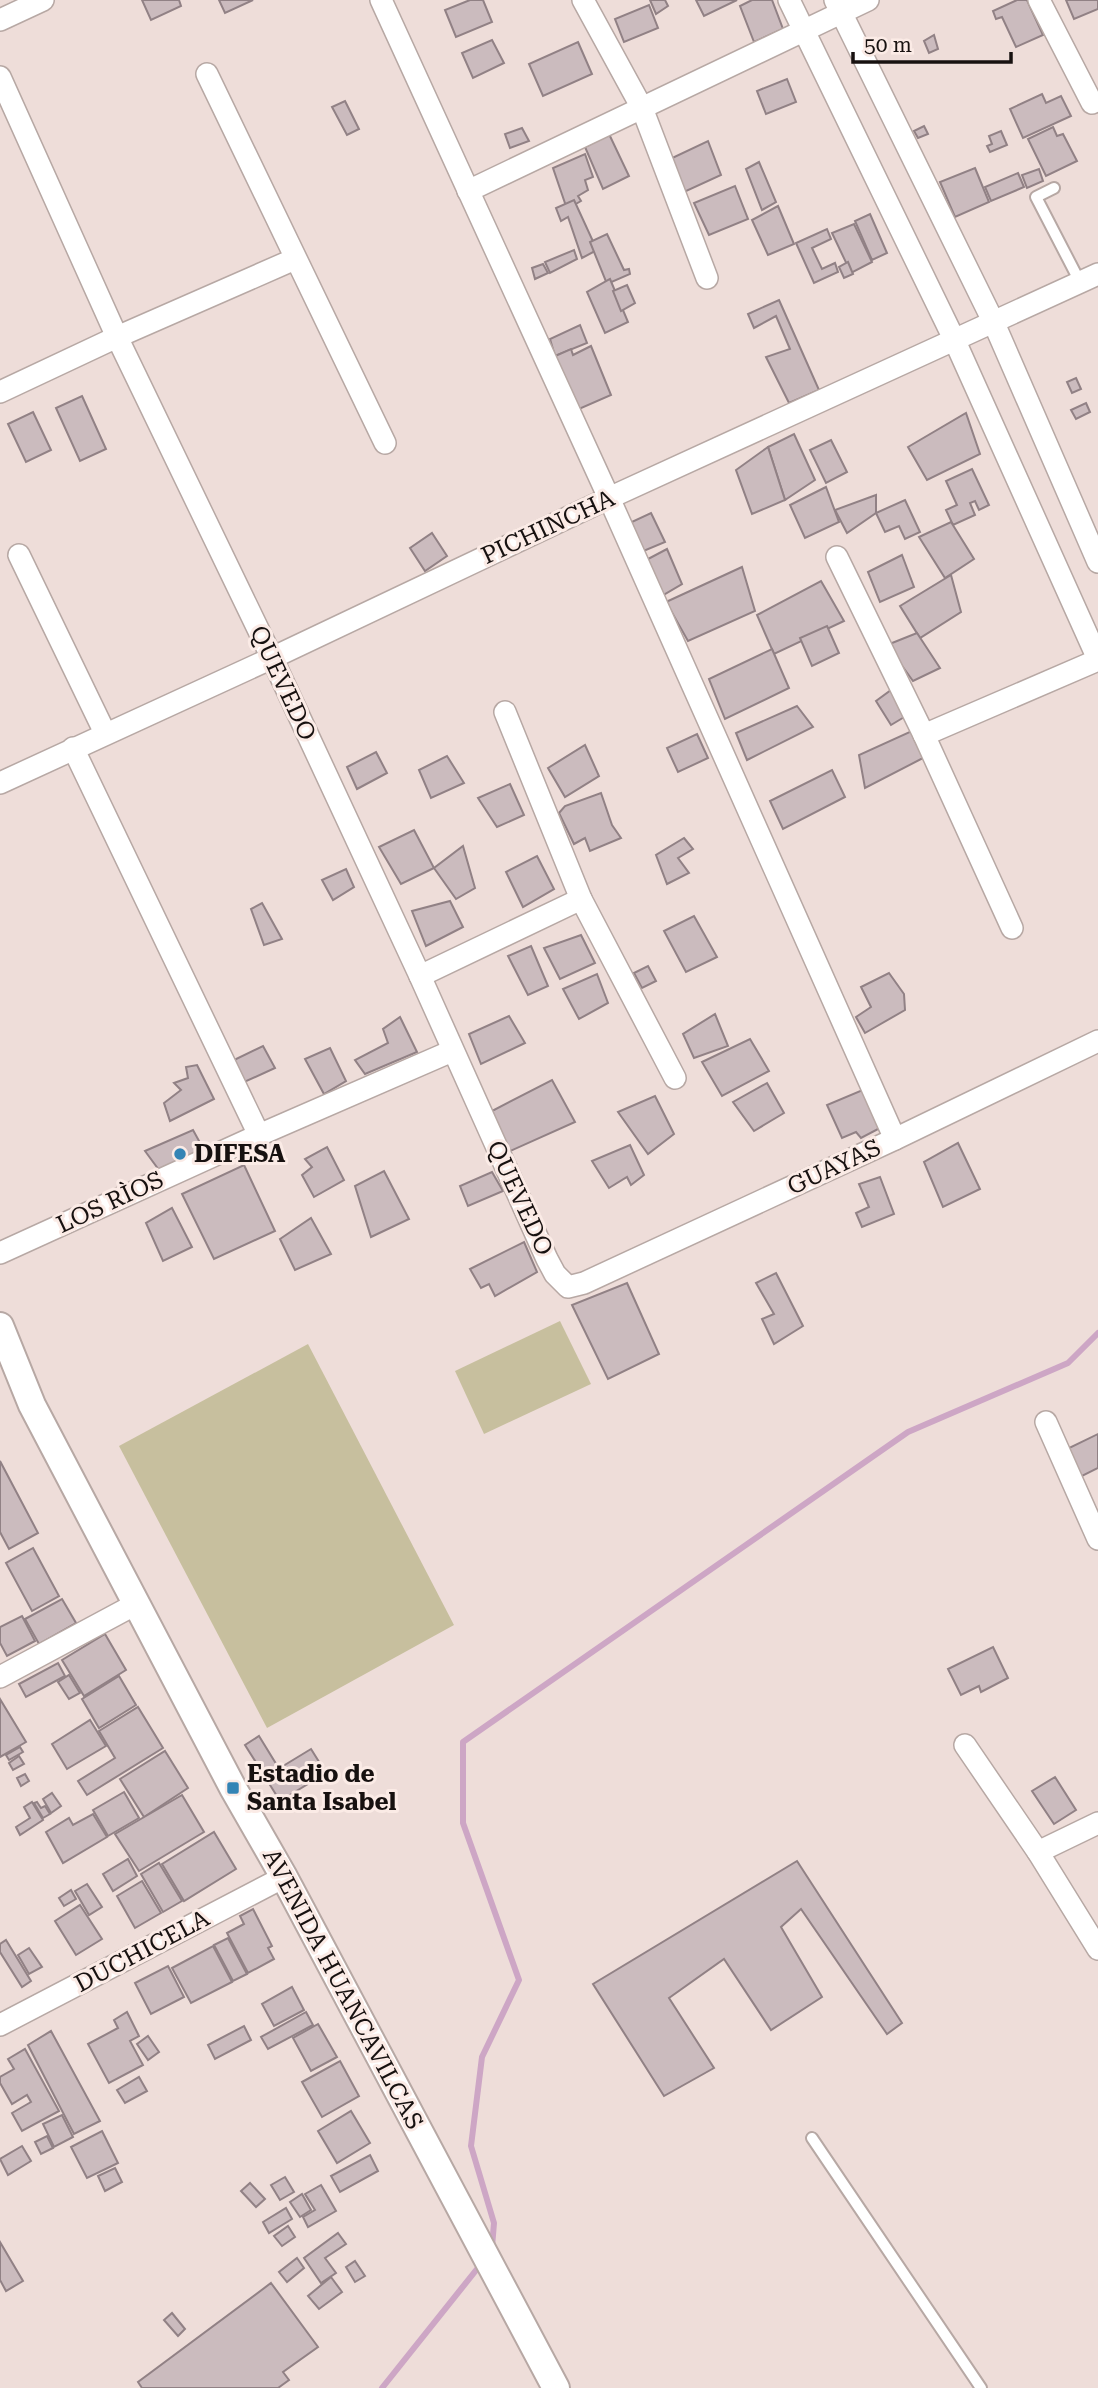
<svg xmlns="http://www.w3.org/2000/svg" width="1098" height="2388" font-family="'Roboto Serif',serif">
	<rect width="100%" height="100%" fill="#eeddd9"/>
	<g fill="#c7bf9e">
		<polygon points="560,1321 591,1384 484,1434 455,1371"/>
		<polygon points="308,1344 454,1625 267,1728 119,1446"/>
	</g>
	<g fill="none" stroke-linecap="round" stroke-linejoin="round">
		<g stroke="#cda6c5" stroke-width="6">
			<polyline points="492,2247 494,2223 471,2146 482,2057 519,1980 463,1823 463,1742 908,1432 1068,1363 1098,1333"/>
			<polyline points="382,2388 481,2264"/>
		</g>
	</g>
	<g fill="#cbbbbe" stroke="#918185" stroke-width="2">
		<polygon points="142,0 179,0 181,6 151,20"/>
		<polygon points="219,0 253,0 225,13"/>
		<polygon points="470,0 483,0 492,22 456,37 445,10"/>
		<polygon points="650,0 665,0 668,6 656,14"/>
		<polygon points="696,0 737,0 704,16"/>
		<polygon points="752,0 772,0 783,29 754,42 740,6"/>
		<polygon points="1017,0 1027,0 1043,35 1016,47 1002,17 996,19 993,11"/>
		<polygon points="1066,0 1098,0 1098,9 1074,19"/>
		<polygon points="649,5 658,28 624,42 615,19"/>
		<polygon points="934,35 938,49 929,53 924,41"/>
		<polygon points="492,40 504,63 473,78 462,53"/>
		<polygon points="578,42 592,74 543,96 529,64"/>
		<polygon points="787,79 796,102 766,114 757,91"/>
		<polygon points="1042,94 1046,103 1061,96 1071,116 1023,138 1010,109"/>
		<polygon points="345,101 359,129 347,135 332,107"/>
		<polygon points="924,126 928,134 918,138 914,131"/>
		<polygon points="1053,127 1057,136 1063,134 1077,161 1046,176 1028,139"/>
		<polygon points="522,128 529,141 510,148 505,134"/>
		<polygon points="1001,131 1007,145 990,152 987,146 992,144 989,136"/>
		<polygon points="609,134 629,176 603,189 585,147"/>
		<polygon points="708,141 721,175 684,192 668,160"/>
		<polygon points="585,154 593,177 585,180 588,190 578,196 581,201 567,209 553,168"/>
		<polygon points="759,162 776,202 762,210 746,169"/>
		<polygon points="975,168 989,202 955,217 940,182"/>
		<polygon points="1039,169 1043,181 1027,188 1022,175"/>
		<polygon points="1018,173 1024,187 991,201 985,187"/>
		<polygon points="735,186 748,219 709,235 694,203"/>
		<polygon points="574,200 597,250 582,258 568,217 561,221 556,208"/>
		<polygon points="778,206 794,244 768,255 752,220"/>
		<polygon points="870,214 887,253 872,260 855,221"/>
		<polygon points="854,224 872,262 851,273 832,233"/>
		<polygon points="827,229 831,239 812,248 822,269 835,263 838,272 814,283 796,243"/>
		<polygon points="607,234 624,270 629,269 630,274 607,284 590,242"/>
		<polygon points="574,250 577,259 550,273 545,262"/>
		<polygon points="848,262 853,274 844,278 839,267"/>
		<polygon points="543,264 548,273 535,279 532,268"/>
		<polygon points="610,279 628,322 605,333 587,292"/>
		<polygon points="627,285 635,303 621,311 613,291"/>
		<polygon points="779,300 819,390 789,403 766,357 790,349 776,316 754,328 748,314"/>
		<polygon points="580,325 587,343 555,356 550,339"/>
		<polygon points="591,346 611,395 579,409 553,357 571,349 573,355"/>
		<polygon points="1076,378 1081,389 1072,393 1067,382"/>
		<polygon points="82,396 106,449 80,461 56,408"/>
		<polygon points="1086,403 1090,412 1076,419 1071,410"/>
		<polygon points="33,412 51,450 26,462 8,424"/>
		<polygon points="966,413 980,454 927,480 908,447"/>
		<polygon points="794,434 815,480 785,500 768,447"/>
		<polygon points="831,440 847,472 826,483 810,450"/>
		<polygon points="768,447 785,500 752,514 736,470"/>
		<polygon points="972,469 989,505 979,510 975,501 970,503 975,515 953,525 946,510 957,505 946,481"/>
		<polygon points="826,487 839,522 805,538 790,505"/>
		<polygon points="876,495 876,513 847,533 835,510"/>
		<polygon points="905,500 920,532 905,539 899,526 885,532 876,513"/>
		<polygon points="651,513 665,542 634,555 621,527"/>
		<polygon points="951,522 974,559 945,578 919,537"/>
		<polygon points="432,533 447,556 425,571 410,548"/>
		<polygon points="667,549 682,584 648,604 631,568"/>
		<polygon points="902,555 914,587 880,602 868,572"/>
		<polygon points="742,567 755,611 688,641 666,602"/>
		<polygon points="951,575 961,612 920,638 900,606"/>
		<polygon points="821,581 844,621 774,654 757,615"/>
		<polygon points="827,626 839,653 812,666 800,638"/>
		<polygon points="917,633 940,668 913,681 887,645"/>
		<polygon points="772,649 789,688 725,719 709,679"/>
		<polygon points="891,690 906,716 891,725 876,701"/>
		<polygon points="797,706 813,727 747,760 736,733"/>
		<polygon points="914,730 925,757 865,788 859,755"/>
		<polygon points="697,734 708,758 678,772 667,748"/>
		<polygon points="585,745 599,776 565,797 548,768"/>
		<polygon points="376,752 387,773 357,789 347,767"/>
		<polygon points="447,756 464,783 431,798 419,770"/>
		<polygon points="832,770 845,797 783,829 770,801"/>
		<polygon points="510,784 524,815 497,827 478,798"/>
		<polygon points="601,793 612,825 621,838 590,851 585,838 574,844 559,813 565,806"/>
		<polygon points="414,830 434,868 401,884 379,847"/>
		<polygon points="684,838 693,849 678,858 689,873 667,884 656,855"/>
		<polygon points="463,846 475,888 456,899 434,868"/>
		<polygon points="537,856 554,889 523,907 506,872"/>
		<polygon points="346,869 354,887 333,900 322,880"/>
		<polygon points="450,901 463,927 426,946 412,911"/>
		<polygon points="262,903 282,939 264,945 251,909"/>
		<polygon points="694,916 717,957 686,972 664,931"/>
		<polygon points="581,935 595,963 560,979 544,948"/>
		<polygon points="531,946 548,986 528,995 508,956"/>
		<polygon points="648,966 656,981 642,988 634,973"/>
		<polygon points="889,973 904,994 905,1010 865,1033 856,1017 871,1007 861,987"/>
		<polygon points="597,974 608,1003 579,1019 563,989"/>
		<polygon points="715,1014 728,1046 694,1058 683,1034"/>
		<polygon points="509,1016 525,1043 481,1064 469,1034"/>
		<polygon points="400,1017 417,1052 365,1074 355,1060 388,1043 383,1029"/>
		<polygon points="750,1039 769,1071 722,1096 702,1062"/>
		<polygon points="263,1046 275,1068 242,1083 232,1061"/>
		<polygon points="330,1048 346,1081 324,1094 305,1059"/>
		<polygon points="197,1065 214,1099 170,1121 164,1103 181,1090 174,1083 188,1078 186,1067"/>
		<polygon points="552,1080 575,1122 508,1152 492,1111"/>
		<polygon points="767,1083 784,1113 754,1131 733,1102"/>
		<polygon points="865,1089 880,1128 861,1138 856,1132 842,1138 827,1105"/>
		<polygon points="655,1096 674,1134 648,1154 618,1112"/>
		<polygon points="193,1130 204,1150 159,1170 145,1151"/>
		<polygon points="958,1143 980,1189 943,1207 924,1162"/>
		<polygon points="630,1145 644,1175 631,1185 627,1177 609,1188 592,1161"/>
		<polygon points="327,1147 344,1180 314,1197 302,1175 312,1167 305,1159"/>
		<polygon points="244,1165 275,1231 214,1259 182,1194"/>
		<polygon points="384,1171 409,1219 371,1237 355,1186"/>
		<polygon points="492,1172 503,1191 468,1206 460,1186"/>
		<polygon points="880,1177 894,1214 862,1227 856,1213 869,1207 859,1184"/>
		<polygon points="172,1208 192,1247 163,1261 146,1223"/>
		<polygon points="311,1218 331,1254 295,1270 280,1239"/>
		<polygon points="524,1242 537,1272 495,1296 489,1284 481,1288 470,1269"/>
		<polygon points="776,1273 803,1326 774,1344 762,1319 774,1314 756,1283"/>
		<polygon points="627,1283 659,1354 608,1379 572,1305"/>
		<polygon points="1098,1434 1098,1468 1078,1478 1065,1450"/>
		<polygon points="0,1461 38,1533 9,1549 0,1532"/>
		<polygon points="33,1548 59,1596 32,1611 6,1563"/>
		<polygon points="62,1599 76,1623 39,1644 25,1619"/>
		<polygon points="22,1616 35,1641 7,1656 0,1643 0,1627"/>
		<polygon points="105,1634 126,1670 84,1696 62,1660"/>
		<polygon points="993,1647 1008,1678 981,1692 979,1686 961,1695 948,1669"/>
		<polygon points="58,1663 65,1676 26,1697 19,1684"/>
		<polygon points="69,1675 80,1693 69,1699 58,1682"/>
		<polygon points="119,1676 136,1705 99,1728 82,1699"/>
		<polygon points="0,1699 26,1742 0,1757"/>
		<polygon points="138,1707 163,1748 87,1795 78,1781 115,1758 99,1731"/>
		<polygon points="90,1720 106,1746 67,1769 52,1744"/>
		<polygon points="259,1736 278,1767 264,1775 245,1745"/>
		<polygon points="20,1747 23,1752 9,1760 6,1755"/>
		<polygon points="311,1749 326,1773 280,1801 265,1777"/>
		<polygon points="165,1751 188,1788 144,1817 120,1779"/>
		<polygon points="19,1756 24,1764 13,1770 9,1763"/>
		<polygon points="25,1774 29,1781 21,1786 17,1778"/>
		<polygon points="1055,1777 1076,1810 1054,1824 1032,1791"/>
		<polygon points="124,1792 139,1818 108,1836 93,1810"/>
		<polygon points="52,1793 61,1806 51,1813 43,1799"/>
		<polygon points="182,1795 204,1832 139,1871 115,1834"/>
		<polygon points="32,1802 43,1820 20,1835 16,1827 30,1818 24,1807"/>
		<polygon points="37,1802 41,1808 45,1806 50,1814 43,1818 34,1803"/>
		<polygon points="93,1814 107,1837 63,1863 46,1832 69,1818 73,1825"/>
		<polygon points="214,1832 236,1869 184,1901 162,1864"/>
		<polygon points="128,1859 137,1876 113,1891 103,1874"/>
		<polygon points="797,1861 902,2023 887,2034 801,1909 781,1927 822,1997 771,2030 724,1959 669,1998 714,2068 664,2096 593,1984"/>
		<polygon points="159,1863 182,1901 163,1912 141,1874"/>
		<polygon points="142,1881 161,1913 135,1928 117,1896"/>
		<polygon points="87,1884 102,1907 89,1915 75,1891"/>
		<polygon points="71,1890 76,1899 64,1906 59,1898"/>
		<polygon points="80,1905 102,1939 76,1955 55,1921"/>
		<polygon points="253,1909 272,1946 268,1948 274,1959 248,1973 227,1933 244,1924 240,1916"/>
		<polygon points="228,1938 247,1974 233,1981 214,1945"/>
		<polygon points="6,1940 31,1981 22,1987 0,1952 0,1944"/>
		<polygon points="213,1946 232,1982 191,2003 172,1968"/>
		<polygon points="29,1948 42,1967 29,1974 18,1955"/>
		<polygon points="168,1966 184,1997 151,2014 135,1983"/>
		<polygon points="292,1987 304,2010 274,2026 262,2004"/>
		<polygon points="127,2012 139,2036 130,2041 143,2065 109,2083 88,2044 118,2028 114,2020"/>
		<polygon points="306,2012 313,2025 268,2049 261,2037"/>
		<polygon points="318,2024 337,2057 311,2071 293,2038"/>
		<polygon points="244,2026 251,2040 215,2059 208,2045"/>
		<polygon points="51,2031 100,2121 74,2134 28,2045"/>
		<polygon points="148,2036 159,2052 148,2060 137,2044"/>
		<polygon points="25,2049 59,2111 22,2131 12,2113 31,2102 27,2095 12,2104 0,2083 0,2077 14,2069 8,2059"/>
		<polygon points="340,2061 359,2096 322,2117 302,2082"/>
		<polygon points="139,2077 147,2091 125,2103 117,2090"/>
		<polygon points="351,2111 370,2143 337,2163 318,2131"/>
		<polygon points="62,2115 73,2137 54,2147 43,2124"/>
		<polygon points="102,2131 118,2163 87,2178 71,2147"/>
		<polygon points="47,2136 53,2148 41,2154 35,2142"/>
		<polygon points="22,2146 31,2161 8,2175 0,2159"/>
		<polygon points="370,2155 378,2171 340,2192 331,2176"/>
		<polygon points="115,2168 122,2182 105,2191 98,2176"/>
		<polygon points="285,2177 294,2192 280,2200 271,2185"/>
		<polygon points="250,2183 265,2199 256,2207 241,2191"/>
		<polygon points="321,2185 336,2211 308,2227 303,2217 315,2210 305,2194"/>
		<polygon points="302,2194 311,2210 300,2217 290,2202"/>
		<polygon points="286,2208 292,2219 269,2233 263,2222"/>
		<polygon points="288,2226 295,2237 282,2246 274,2236"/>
		<polygon points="338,2233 346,2244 325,2258 336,2273 321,2283 304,2258"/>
		<polygon points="0,2242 23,2281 6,2291 0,2280"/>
		<polygon points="297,2258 304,2268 287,2282 279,2272"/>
		<polygon points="355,2261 365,2276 355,2282 346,2267"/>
		<polygon points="331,2277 342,2292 319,2309 308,2296"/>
		<polygon points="271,2283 318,2347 283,2372 289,2380 278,2388 142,2388 138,2382"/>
		<polygon points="172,2313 185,2329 178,2336 164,2320"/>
	</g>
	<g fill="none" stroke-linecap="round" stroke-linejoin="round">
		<g stroke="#b7a8a4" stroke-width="14">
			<g id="service">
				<polyline points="1054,188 1036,197 1080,282"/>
				<polyline points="812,2138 981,2388"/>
			</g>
		</g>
		<g stroke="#b7a8a4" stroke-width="24">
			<g id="minor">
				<polyline points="381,0 609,498 895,1139"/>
				<polyline points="583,0 642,108 707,278"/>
				<polyline points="789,0 954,339 1098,659"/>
				<polyline points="835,0 993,321 1098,562"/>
				<polyline points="1039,0 1092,103"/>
				<polyline points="0,20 43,0"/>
				<polyline points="207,74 385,443"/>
				<polyline points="0,77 117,337 272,658 420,976 547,1259 555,1274 568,1287 584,1283 895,1139 1098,1041"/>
				<polyline points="468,191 868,0"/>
				<polyline points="0,392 117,337 295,259"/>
				<polyline points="19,555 105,733"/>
				<polyline points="837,557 924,735 1012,928"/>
				<polyline points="505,712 581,899 675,1078"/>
				<polyline points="924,735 1098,660"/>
				<polyline points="73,748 259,1135"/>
				<polyline points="0,783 272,658 609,498 1098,274"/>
				<polyline points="420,976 581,899"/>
				<polyline points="0,1253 259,1135 452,1051"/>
				<polyline points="1046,1422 1098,1539"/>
				<polyline points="0,1677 136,1604"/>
				<polyline points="965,1745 1038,1852 1098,1949"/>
				<polyline points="1038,1852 1098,1823"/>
				<polyline points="0,2025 284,1877"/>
			</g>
		</g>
		<g stroke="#b7a8a4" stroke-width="30">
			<polyline id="tertiary" points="0,1326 32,1405 233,1788 284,1877 556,2388"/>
		</g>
		<use href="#service" stroke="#fff" stroke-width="10"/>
		<use href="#minor" stroke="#fff" stroke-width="21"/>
		<use href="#tertiary" stroke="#fff" stroke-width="26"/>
	</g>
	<g fill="#3484b5" stroke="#fbebe6" stroke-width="2.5">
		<circle cx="180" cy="1154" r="7"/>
		<rect x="226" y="1781" width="14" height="14" rx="3.5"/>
	</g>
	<g text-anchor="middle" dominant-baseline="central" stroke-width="6" stroke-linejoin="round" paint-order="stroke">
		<g font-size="24" fill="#171110" stroke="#fbebe6">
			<text transform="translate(548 527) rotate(-25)">PICHINCHA</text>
			<text transform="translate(283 683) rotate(65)">QUEVEDO</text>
			<text transform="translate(834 1167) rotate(-25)">GUAYAS</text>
			<text transform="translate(520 1198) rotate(65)">QUEVEDO</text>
			<text transform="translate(110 1202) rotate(-25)">LOS RÌOS</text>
			<text transform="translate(142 1951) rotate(-28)">DUCHICELA</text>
			<text transform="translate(343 1989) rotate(62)">AVENIDA HUANCAVILCAS</text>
		</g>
		<g font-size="24" font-weight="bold" fill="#171110" stroke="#fbebe6" text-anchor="start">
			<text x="194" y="1154">DIFESA</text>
			<text x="247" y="1774">Estadio de<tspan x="247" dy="28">Santa Isabel</tspan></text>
		</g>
	</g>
	<path d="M853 52v10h158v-10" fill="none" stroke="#171110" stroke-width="3.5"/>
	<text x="864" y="52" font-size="21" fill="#171110" stroke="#fbebe6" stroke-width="5" paint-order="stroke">50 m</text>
</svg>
